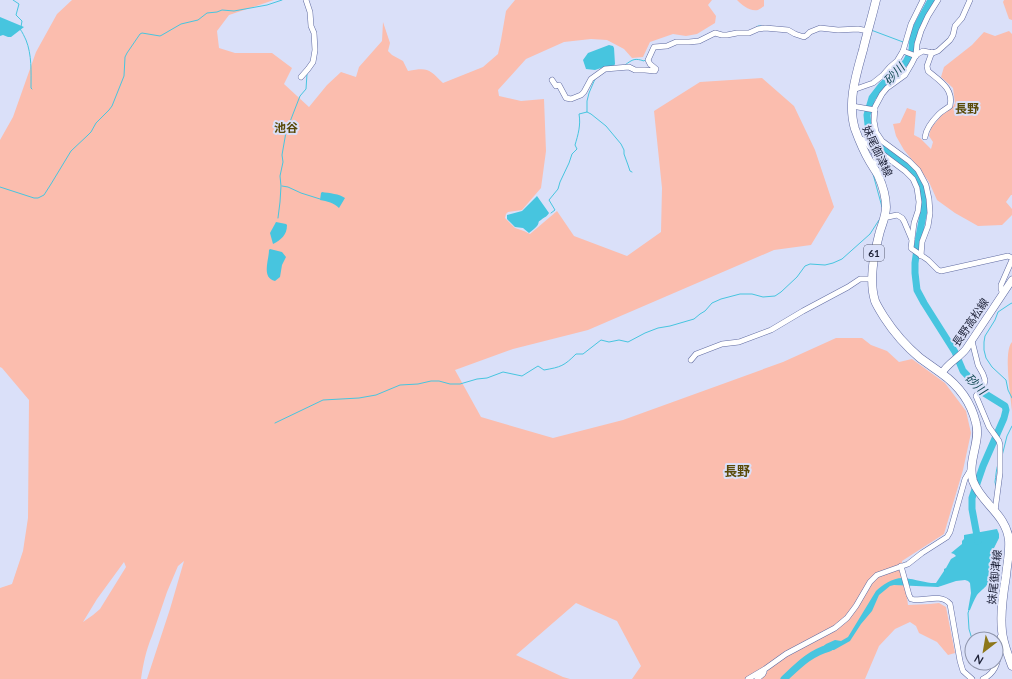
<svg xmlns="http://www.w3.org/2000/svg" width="1012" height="679" font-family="Lato,'Noto Sans JP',sans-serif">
	<rect width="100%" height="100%" fill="#dae0f9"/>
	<g fill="#fbbdae" fill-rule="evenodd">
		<path d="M72 0H274L229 15 217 31 219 48 235 53H272L292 68 284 84 309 107 327 85 341 72 356 77 359 67 382 41 383 22 390 43 388 51 392 55 403 61 408 71C428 67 429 69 443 83L483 67 498 54 501 40 506 11 515 0H712L708 5 716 16 715 23 697 34 686 36 673 34 650 42 643 57 632 58 624 49 607 40 591 39 564 42 526 59 498 90 499 96 521 101 544 99 546 151 541 188 522 210 508 212 506 214 505 218 515 228 524 231 530 234 557 211 574 236 627 256 661 232 662 188 654 111 700 82 762 78 794 106 815 150 834 207 811 245 774 250 588 330 513 349 455 370 481 417 553 438 623 420 783 362 836 338H862L871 345 887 351 899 362 912 359 945 383 966 411 971 433 963 470 944 534 902 561 908 605 930 604 939 603 946 607 955 653 948 655 937 642 919 633 916 626 910 622 895 629 879 646 865 679H632L641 666 617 621 576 603 516 655 563 677 570 679H147L170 609 184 561 178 566 167 592 152 636C146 650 143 665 141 679H0V588L12 584 23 551 28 518 29 400 2 368 0 367V140L13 117 36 52 57 14ZM124 562 126 567 100 609 93 615 83 622 97 599Z"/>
		<path d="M737 0H764V6C763 7 758 10 758 10 750 12 742 5 737 0Z"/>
		<polygon points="1004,0 1012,0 1012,20 1009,19 1003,2"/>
		<polygon points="1009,31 1012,34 1012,195 1011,195 1006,202 1012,209 1012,215 1002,225 978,226 955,213 937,200 929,182 919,168 904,150 896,136 893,124 900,123 907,108 916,111 914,135 920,138 931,149 933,142 929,136 931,128 942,115 952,108 955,103 953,88 941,77 944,67 972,45 984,32 995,36"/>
		<path d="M1012 342V411C1011 397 1003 351 1012 342Z"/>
	</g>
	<g fill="#47c5df">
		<polygon points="0,17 24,27 11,37 8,37 3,35 0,36"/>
		<polygon points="609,45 613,46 614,48 615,64 614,66 604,67 595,70 586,69 583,60 588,53"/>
		<path d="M322 192C329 193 340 194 345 198L339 208C334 203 327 201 320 200L321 193Z"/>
		<path d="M537 196 549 213C547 217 544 217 541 220 537 222 540 222 537 226 535 228 532 231 529 233L523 228 515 227 507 219V215L522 211Z"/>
		<path d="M276 222 286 224 287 225C287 235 281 240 273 244L270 233Z"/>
		<path d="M270 249 282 252 286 257 282 265 280 277 275 281C261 278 269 260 269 250Z"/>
		<path d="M997 529 999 534V538L993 550 992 557V565L989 571C992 585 984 587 977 595 974 600 972 605 970 610H968L971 593 970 583 968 581 965 580 956 581 938 587 894 585 890 586 879 595 872 611 861 624 850 641 834 650 821 651 820 649 826 644 835 640 841 641 848 637 876 591C882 585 893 578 902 578 910 578 923 582 931 583H936L944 571V569L946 568 951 559 956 556 954 554 951 553 962 544V541L964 539V535Z"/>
	</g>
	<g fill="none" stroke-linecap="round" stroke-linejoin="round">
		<g stroke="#47c5df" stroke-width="1">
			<polyline points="13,0 19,4 16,15 22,21 21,27"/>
			<polyline points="755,28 758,26 761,26"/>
			<path d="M20 29C23 33 24 36 26 40 32 55 31 72 31 88L32 89"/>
			<polyline points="871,30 903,42"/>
			<polyline points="909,44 912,45"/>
			<path d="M625 65C633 59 635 58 644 61L645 60"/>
			<polyline points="587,112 591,114 606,126 621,144 624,150 624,154 628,165 630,171 632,172"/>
			<polyline points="873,148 875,141"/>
			<polyline points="873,174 882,207"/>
			<polyline points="282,186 288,187 301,193 320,199"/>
			<polyline points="0,187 34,198 38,198 44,195 51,184 71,151 88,135 91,132 96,123 109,110 112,106 124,76 125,57 127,53 140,34 142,33 160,36 162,35 181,24 198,20 207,13 217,12 222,10 234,11 267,5 282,0"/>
			<path d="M551 213 555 210 549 200 558 189 560 182 569 163 572 154 577 149 575 145C578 135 581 125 579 114L587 112V101L589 93 595 79"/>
			<polyline points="278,218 280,202 281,186 280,176 283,162 282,155 286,132 300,96 306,89 307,74"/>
			<polyline points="1012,303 1010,304 998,312 995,320 985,336 984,342 984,350 986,358 992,367 1006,380 1008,390 1012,398"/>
			<path d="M275 423 323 400 359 398 376 395 400 385 418 384 431 381H439L450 384H460L477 379 487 378 503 372 522 376 538 366 544 370C561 367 564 366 576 354H583L601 340 609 342 619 340 628 342 645 333 658 328 670 326 694 319 700 314 705 311 712 303 721 299 740 294H752L763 297 775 296 781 292 797 277 805 266 810 264 825 265 833 263 842 259 870 234 879 220"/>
			<polyline points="1002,456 1007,436 1012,426"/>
			<path d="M996 486 995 482C996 476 996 470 998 464"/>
			<polyline points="969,610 968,613 969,629 972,639"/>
			<polyline points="985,665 985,663"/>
		</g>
		<g stroke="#47c5df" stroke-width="7">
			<polyline points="931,0 916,28 913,37 912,50 906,62 882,85 872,98 867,115 868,125 870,132 875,141 912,171 919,183 923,194 924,210 918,242 915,263 915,273 917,290 924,303 955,352 963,371 984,393 1005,406 1006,410 1004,418 983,466 972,498 972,509 978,541"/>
			<path d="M784 679C798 666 810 653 829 648"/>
		</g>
		<g stroke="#606ba1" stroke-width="6">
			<g id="street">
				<polyline points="903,51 916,56"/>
				<polyline points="916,55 923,51 933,53 938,51 950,40 953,35 955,26 962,18 970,0"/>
				<polyline points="301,77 308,69 313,62 315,50 314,33 311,26 310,12 306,0"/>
				<polyline points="552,80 556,86 559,85 566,98 571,99 581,95 584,92 591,79 605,69 629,67 635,70 645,70 655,71 656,69 650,64 648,60 654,47 667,46 676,42 689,42 699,41 715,33 722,35 727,35 737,33 749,33 758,29 765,28 788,30 795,34 804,37 807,35 810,32 820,28 838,30 858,29 868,31"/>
				<polyline points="853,90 873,83 883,75 890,67 897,61 903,51 911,24 923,0"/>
				<polyline points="852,106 875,110"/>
				<path d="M925 137C926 129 933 120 939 114 942 111 946 109 950 106 954 89 940 81 928 71L927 66 932 52"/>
				<polyline points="859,138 864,140 874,152 881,153 905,171 913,179 917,188 919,202 918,211 914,223 912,239"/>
				<polyline points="874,169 876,160 874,152"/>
				<polyline points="884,216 888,217 897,215 902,218 904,221 912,240 911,248 912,249 928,260 938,270 941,271 1008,256 1012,258 1012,260 1001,285 1001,289 1003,294"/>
				<polyline points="921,256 922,242 928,226 930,213 929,199 926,185 918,170 909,161 882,141 876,132 874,121 875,107 882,94 887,88 905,75 912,63 916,55 917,44 921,31 928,16 938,0"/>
				<polyline points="972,341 978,365 983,374 985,380 984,385 976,396 989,427 999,441 1000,445 1000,473 995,511"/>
				<polyline points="691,360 696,354 722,344 739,342 771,330 803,311 848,287 860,279 872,279"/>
				<path d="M901 566 909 595 911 599C923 603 940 592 950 604L960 661 963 671 972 679"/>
				<polyline points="748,679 765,669 786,654 835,628 847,618 856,606 870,582 877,575 908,564 922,553 947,537 950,532 965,479 971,469"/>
				<polyline points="757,679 763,674 764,672"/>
				<path d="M983 679C1000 671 999 653 1000 637"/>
			</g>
		</g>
		<g stroke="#606ba1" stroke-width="8">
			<path id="secondary" d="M942 373C948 363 959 358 966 349L1012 280"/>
		</g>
		<g stroke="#606ba1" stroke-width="9">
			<path id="primary" d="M876 0C872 17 867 33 863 50 856 75 847 103 855 129 859 140 864 152 870 162 873 167 876 171 878 175 882 184 886 196 886 207 886 217 881 226 879 235 874 254 869 282 875 301 877 306 881 312 884 317 893 331 907 347 920 358 927 363 934 368 941 373 958 385 971 402 976 423 981 442 967 461 973 481 981 503 1006 514 1009 540 1010 552 1007 564 1006 576 1003 594 1000 613 1002 631 1003 643 1008 655 1012 666"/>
		</g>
		<use href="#street" stroke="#fff" stroke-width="5"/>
		<use href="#secondary" stroke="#fff" stroke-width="7"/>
		<use href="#primary" stroke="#fff" stroke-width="8"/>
	</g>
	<g text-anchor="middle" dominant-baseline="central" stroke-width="4" stroke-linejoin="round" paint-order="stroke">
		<rect fill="#dae0f9" stroke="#565a71" stroke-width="1" x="864" y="245" width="20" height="16" rx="3"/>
		<g font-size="10" font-weight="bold" fill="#1d2137">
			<text x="874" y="253">61</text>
		</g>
		<g font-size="11" fill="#1d2137" stroke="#dae0f9">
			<text transform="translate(878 151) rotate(65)">妹尾御津線</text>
			<text transform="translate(970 322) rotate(-56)">長野高松線</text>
			<text transform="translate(994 577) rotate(-84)">妹尾御津線</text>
		</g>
		<g font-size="12" font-style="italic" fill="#144a55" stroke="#dae0f9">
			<text transform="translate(894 74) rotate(-47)">砂川</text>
			<text transform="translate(976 384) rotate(44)">砂川</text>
		</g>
		<g font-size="12" font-weight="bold" fill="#594a09" stroke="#dae0f9">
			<text x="967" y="108">長野</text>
			<text x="286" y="127">池谷</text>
		</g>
		<g font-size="13" font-weight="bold" fill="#594a09" stroke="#dae0f9">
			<text x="737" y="471">長野</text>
		</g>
	</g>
	<g transform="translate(984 651) rotate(211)"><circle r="19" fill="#dae0f9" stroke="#8e94ab"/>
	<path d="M0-3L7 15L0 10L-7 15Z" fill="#8d771b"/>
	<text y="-6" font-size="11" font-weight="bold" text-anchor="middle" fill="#1d2137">N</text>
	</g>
</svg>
